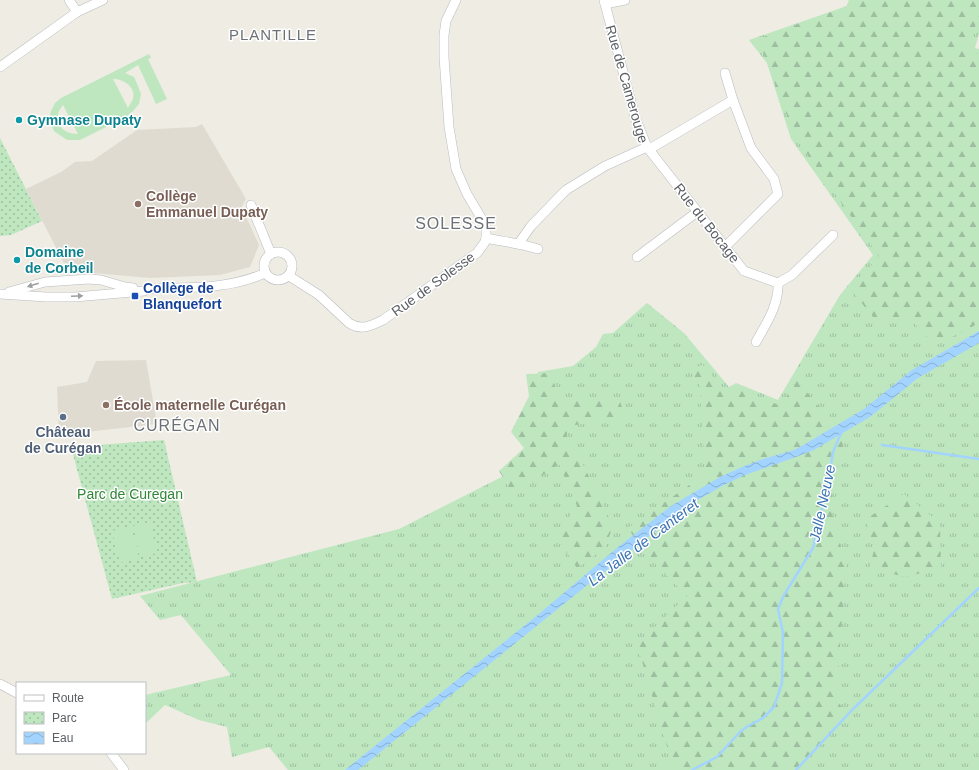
<svg xmlns="http://www.w3.org/2000/svg" width="979" height="770" font-family="Helvetica,sans-serif">
	<defs>
		<pattern id="grass-tufts" width="24" height="20" patternUnits="userSpaceOnUse"><rect width="24" height="20" fill="#bee7bf"/><path d="M3 7l-1-3M5 7V3M7 7l1-3M15 17l-1-3M17 17v-4M19 17l1-3" fill="none" stroke="#9dbe9f"/></pattern>
		<pattern id="forest-firs" width="22" height="20" patternUnits="userSpaceOnUse"><rect width="22" height="20" fill="#bee7bf"/><path d="M5 1l3.5 6h-7zM16 11l3.5 6h-7z" fill="#9dbe9f"/></pattern>
		<pattern id="park-dots" width="8" height="8" patternUnits="userSpaceOnUse"><rect width="8" height="8" fill="#bee7bf"/><path d="M2 2h.1M6 6h.1" fill="none" stroke="#9dbe9f" stroke-width="1.8" stroke-linecap="round"/></pattern>
		<pattern id="water-waves" width="16" height="10" patternUnits="userSpaceOnUse"><rect width="16" height="10" fill="#a2d4ff"/><path d="M0 5q4-4 8 0t8 0" fill="none" stroke="#87afd2"/></pattern>
	</defs>
	<rect width="100%" height="100%" fill="#eeece3"/>
	<g fill="#dfdbd1">
		<polygon points="202,124 246,199 241,208 249,223 259,245 250,267 220,275 150,278 83,272 69,273 26,189 61,172 75,162 92,161 137,130 196,127"/>
		<polygon points="146,360 157,424 59,435 57,387 87,382 96,361"/>
	</g>
	<polygon fill="url(#grass-tufts)" points="849,0 979,0 979,33 975,48 979,49 979,770 288,770 269,747 232,757 227,727 199,720 165,705 145,724 145,695 231,675 181,615 160,620 140,596 399,529 529,463 538,372 573,366 596,347 603,334 613,333 647,303 684,333 729,387 736,383 778,400 840,295 873,255 791,139 767,63 749,40 847,6"/>
	<g fill="url(#forest-firs)">
		<polygon points="849,0 979,0 979,13 968,51 979,54 979,322 972,327 935,345 913,322 873,317 851,290 879,256 795,137 758,39 847,6"/>
		<polygon points="703,365 727,394 738,388 781,406 797,380 844,439 830,506 846,565 836,699 847,714 799,770 666,770 673,767 637,644 687,596 644,552 628,528 705,474 700,385 689,369"/>
		<polygon points="555,373 553,397 620,401 625,417 569,426 565,441 578,454 613,526 605,548 577,568 555,536 577,506 559,464 514,495 499,471 524,448 511,432 529,396 526,374"/>
		<polygon points="904,494 940,523 941,568 905,577 870,568 874,549 866,519"/>
	</g>
	<g fill="url(#park-dots)">
		<polygon points="0,138 42,221 11,235 0,236"/>
		<polygon points="164,440 197,582 183,583 112,599 71,447"/>
	</g>
	<g fill="#bee7bf" fill-rule="evenodd">
		<path d="M149 54 151 58 148 59 167 99 156 104 138 65 125 73 134 77 138 86 141 94 139 104 133 111 126 117 80 140H67L54 131 49 119 51 111 55 103 61 98ZM113 79C124 79 136 87 133 99 132 102 129 105 128 108ZM63 105 78 134C60 134 51 119 63 105Z"/>
		<polygon points="150,522 157,553 140,557 133,526"/>
		<polygon points="131,526 139,558 120,563 112,531"/>
	</g>
	<polygon fill="url(#water-waves)" points="979,331 979,343 918,378 870,417 814,450 796,457 745,475 724,485 675,513 623,554 601,574 358,770 345,770 540,613 618,547 671,506 720,477 742,467 763,459 794,450 805,444 864,409 912,370"/>
	<g fill="none" stroke-linecap="round" stroke-linejoin="round">
		<g stroke="#a2d4ff" stroke-width="2.5">
			<polyline points="882,445 979,459"/>
			<polyline points="600,574 682,508"/>
			<polyline points="692,770 717,757 740,732 748,726 763,718 774,707 782,683 783,633 778,609 784,595 813,548 828,483 833,452 842,431"/>
			<polyline points="796,770 852,710 979,588"/>
		</g>
		<g stroke="#b8bbc0" stroke-width="10">
			<g id="minor">
				<polyline points="69,0 77,12"/>
				<polyline points="605,4 625,0"/>
				<polyline points="0,67 77,12 103,0"/>
				<polyline points="725,73 733,100 751,148 774,179 778,194 725,247"/>
				<path d="M647 147 744 271 778 283C779 305 766 324 756 342"/>
				<polyline points="647,147 653,147 733,100"/>
				<polyline points="251,205 271,254"/>
				<path d="M486 238C504 242 520 243 538 249"/>
				<polyline points="519,243 531,226 566,190 605,166 647,147 635,117 604,0"/>
				<circle cx="278" cy="266" r="14"/>
				<polyline points="637,257 697,212"/>
				<path d="M289 276 319 295 349 323C361 331 371 326 383 320L477 253 485 242 486 238V226L467 194 456 169 449 127 444 57V35L446 21 456 0"/>
				<polyline points="778,283 792,275 833,235"/>
				<polyline points="9,292 45,282 89,279 101,280 125,287 133,288"/>
				<path d="M0 294 46 297H75L144 291 148 289C188 287 228 290 265 273"/>
				<polyline points="0,684 17,693"/>
				<polyline points="111,753 124,770"/>
			</g>
		</g>
		<use href="#minor" stroke="#fff" stroke-width="9"/>
	</g>
	<defs><path id="oneway-solid" d="M-6-.8H1V-3.2L6.5 0L1 3.2V.8H-6Z"/></defs>
	<g fill="#9d9fa2">
		<use href="#oneway-solid" transform="translate(33 285) rotate(163)"/>
		<use href="#oneway-solid" transform="translate(77 296) rotate(-3)"/>
	</g>
	<g fill="#0f9aa8" stroke="#fff" stroke-width="1.5">
		<circle cx="19" cy="120" r="4"/>
		<circle cx="17" cy="260" r="4"/>
	</g>
	<g fill="#8d6e63" stroke="#fff" stroke-width="1.5">
		<circle cx="138" cy="204" r="4"/>
		<circle cx="106" cy="405" r="4"/>
	</g>
	<rect fill="#1a4fb4" stroke="#fff" stroke-width="1.5" x="131" y="292" width="8" height="8" rx="2"/>
	<circle fill="#5c6f8a" stroke="#fff" stroke-width="1.5" cx="63" cy="417" r="4"/>
	<g text-anchor="middle" dominant-baseline="central" stroke-width="3" stroke-linejoin="round" paint-order="stroke">
		<g font-size="14" fill="#5b5f64" stroke="#fff">
			<text transform="translate(627 84) rotate(74)">Rue de Camerouge</text>
			<text transform="translate(707 223) rotate(52)">Rue du Bocage</text>
			<text transform="translate(433 284) rotate(-36)">Rue de Solesse</text>
		</g>
		<g font-size="14" font-weight="bold" fill="#0d838f" stroke="#fff" text-anchor="start">
			<text x="27" y="120">Gymnase Dupaty</text>
			<text x="25" y="252">Domaine<tspan x="25" dy="16">de Corbeil</tspan></text>
		</g>
		<g font-size="14" font-weight="bold" fill="#785e54" stroke="#fff" text-anchor="start">
			<text x="146" y="196">Collège<tspan x="146" dy="16">Emmanuel Dupaty</tspan></text>
			<text x="114" y="405">École maternelle Curégan</text>
		</g>
		<g font-size="14" font-weight="bold" fill="#164399" stroke="#fff" text-anchor="start">
			<text x="143" y="288">Collège de<tspan x="143" dy="16">Blanquefort</tspan></text>
		</g>
		<g font-size="14" font-weight="bold" fill="#4e5e75" stroke="#fff">
			<text x="63" y="432">Château<tspan x="63" dy="16">de Curégan</tspan></text>
		</g>
		<g font-size="14" fill="#308637" stroke="#fff">
			<text x="130" y="494">Parc de Curegan</text>
		</g>
		<g font-size="15" letter-spacing="1" fill="#6c7176" stroke="#fff">
			<text x="273" y="34">PLANTILLE</text>
		</g>
		<g font-size="15" font-style="italic" fill="#3a73b6" stroke="#fff">
			<text transform="translate(822 503) rotate(-78)">Jalle Neuve</text>
			<text transform="translate(643 542) rotate(-37)">La Jalle de Canteret</text>
		</g>
		<g font-size="16" letter-spacing="1" fill="#6c7176" stroke="#fff">
			<text x="456" y="223">SOLESSE</text>
			<text x="177" y="425">CURÉGAN</text>
		</g>
	</g>
	<rect x="16" y="682" width="130" height="72" fill="#ffffff" stroke="#bdbfc1"/>
	<rect x="24" y="695" width="20" height="6" fill="#ffffff" stroke="#bdbfc1"/>
	<text x="52" y="702" font-size="12" fill="#5b5f64">Route</text>
	<rect x="24" y="712" width="20" height="12" fill="url(#park-dots)" stroke="#bdbfc1"/>
	<text x="52" y="722" font-size="12" fill="#5b5f64">Parc</text>
	<rect x="24" y="732" width="20" height="12" fill="url(#water-waves)" stroke="#bdbfc1"/>
	<text x="52" y="742" font-size="12" fill="#5b5f64">Eau</text>
</svg>
